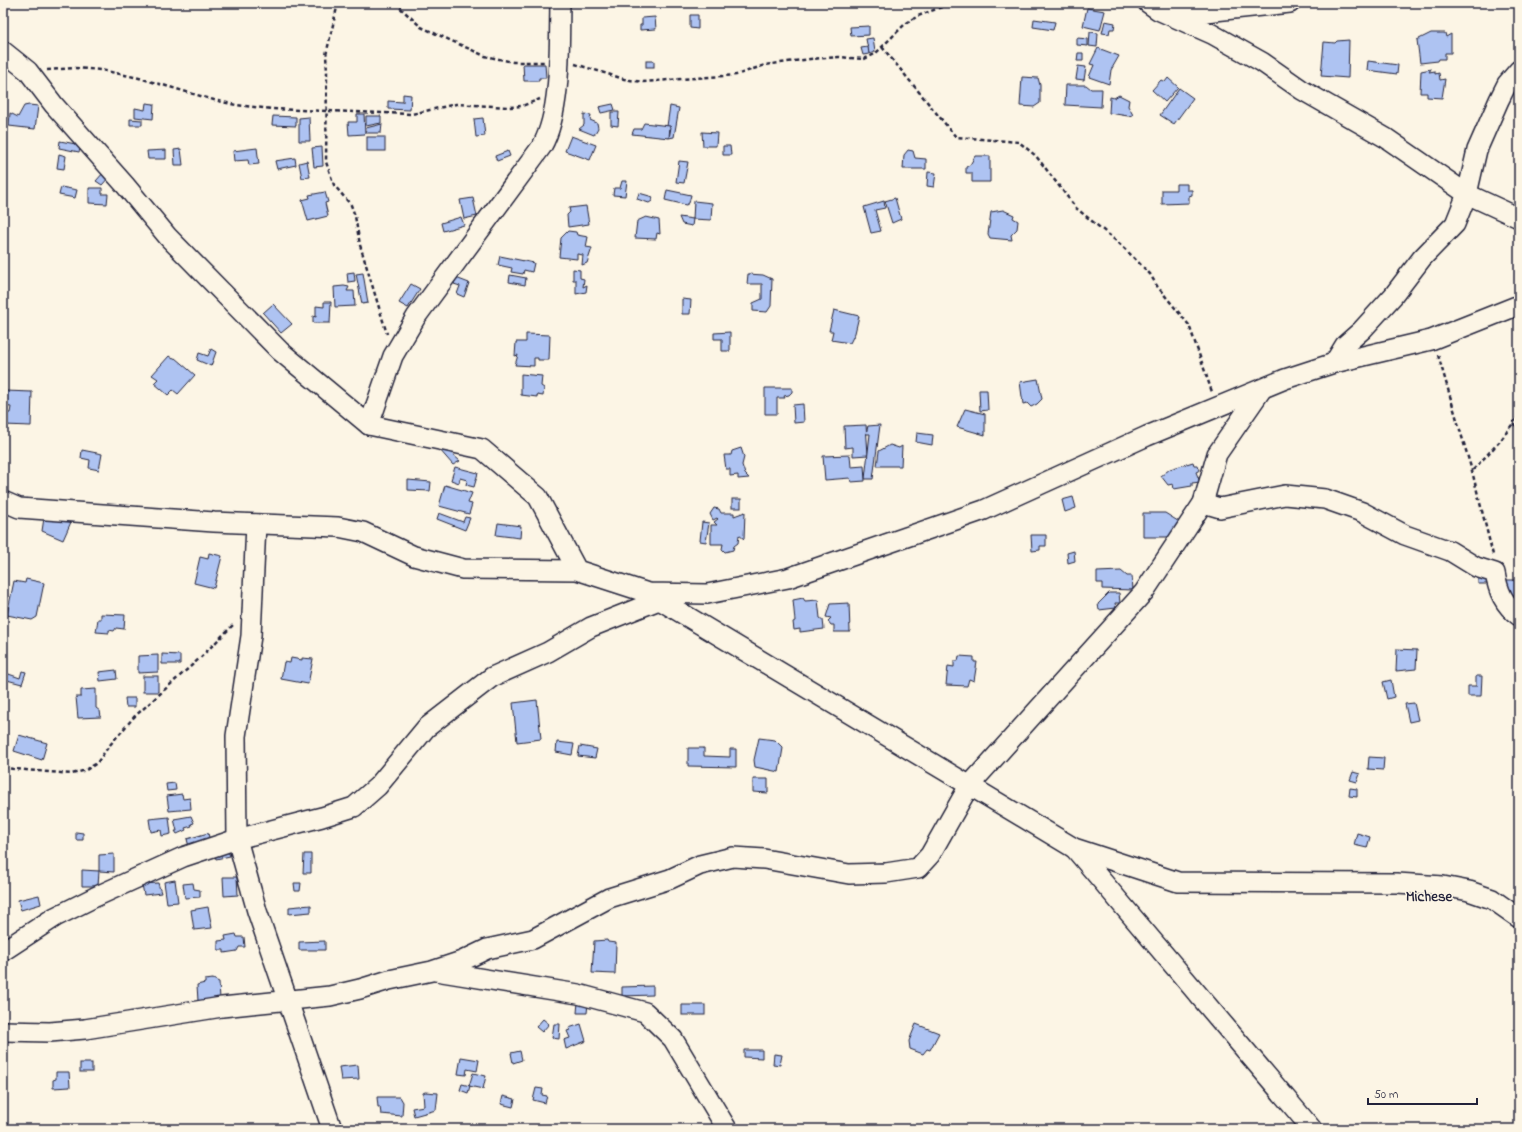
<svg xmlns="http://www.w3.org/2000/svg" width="1522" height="1132" font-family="'Indie Flower',sans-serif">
	<rect width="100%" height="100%" fill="#fcf5e5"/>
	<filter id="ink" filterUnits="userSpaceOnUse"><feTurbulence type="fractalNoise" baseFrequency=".025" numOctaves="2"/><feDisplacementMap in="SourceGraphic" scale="8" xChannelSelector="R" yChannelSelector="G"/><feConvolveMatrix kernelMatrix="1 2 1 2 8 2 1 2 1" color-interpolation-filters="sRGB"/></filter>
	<g filter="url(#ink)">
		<g fill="#aec3f2" stroke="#22223b">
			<polygon points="1087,8 1105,11 1100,30 1083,26"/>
			<polygon points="690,15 698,15 698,29 690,28"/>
			<polygon points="655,17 656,29 640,30 640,25 642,25 642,18"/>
			<polygon points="1034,19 1055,22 1053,30 1033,27"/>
			<polygon points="1105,21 1115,23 1114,29 1110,29 1109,34 1102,33"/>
			<polygon points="869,26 869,35 851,36 850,27"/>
			<polygon points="1090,32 1098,33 1097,47 1089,46"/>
			<polygon points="1431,33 1445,33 1446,37 1451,34 1451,53 1445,53 1445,59 1439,59 1438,61 1420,63 1417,40"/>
			<polygon points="873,38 875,52 869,54 866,39"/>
			<polygon points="1077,38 1088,39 1088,46 1077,45"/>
			<polygon points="1349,40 1348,78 1321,76 1324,42 1335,43 1337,41"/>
			<polygon points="868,47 869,54 863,55 861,48"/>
			<polygon points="1098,48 1119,56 1111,70 1109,84 1089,77 1094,65 1090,64"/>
			<polygon points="1078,53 1083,53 1083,61 1077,61"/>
			<rect x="646" y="61" width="8" height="6"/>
			<polygon points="1368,61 1398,65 1397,74 1367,70"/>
			<polygon points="523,64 545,64 546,78 539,78 539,81 524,81"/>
			<polygon points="1078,66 1086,67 1084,80 1076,79"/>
			<polygon points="1431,69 1429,72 1435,71 1435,74 1439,73 1440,80 1445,79 1442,98 1427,97 1427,93 1420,93 1421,71"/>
			<polygon points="1022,77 1038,78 1040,85 1040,103 1034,107 1020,106"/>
			<polygon points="1168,78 1178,87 1165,102 1152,90 1161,80 1165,82"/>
			<polygon points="1066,85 1086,85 1091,89 1102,89 1101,107 1065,105"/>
			<polygon points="1179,88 1193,98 1174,124 1160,115"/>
			<polygon points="403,94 411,95 410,110 388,109 388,101 403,102"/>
			<polygon points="1119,95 1129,100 1128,106 1133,115 1128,116 1109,113 1110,97 1114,98"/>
			<polygon points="146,103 154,104 153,119 135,117 135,108 145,110"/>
			<polygon points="613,104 615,110 601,113 599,107"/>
			<polygon points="29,105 38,106 35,129 9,126 10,113 18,117 24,106"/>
			<polygon points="670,106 679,108 674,137 669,138 671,127 667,126"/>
			<polygon points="611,112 619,112 618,126 611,125"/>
			<polygon points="357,114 364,114 365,134 349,135 348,122 357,122"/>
			<polygon points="584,114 591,115 590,120 597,123 598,128 594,135 579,129 584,125"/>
			<polygon points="273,116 296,117 296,126 272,125"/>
			<polygon points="366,116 381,116 381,123 366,126"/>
			<polygon points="309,117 310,141 299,141 299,118"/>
			<polygon points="483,118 485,136 476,137 474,119"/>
			<polygon points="130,119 142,120 142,125 130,125"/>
			<polygon points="644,123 670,126 669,138 632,134 634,129 641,129"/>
			<polygon points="382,124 381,133 367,133 366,128"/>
			<polygon points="702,132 717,133 716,146 703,146"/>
			<polygon points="571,136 596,145 590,160 565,151"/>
			<rect x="367" y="137" width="18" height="14"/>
			<polygon points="60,141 81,145 79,152 59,148"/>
			<polygon points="723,146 730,146 731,155 723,155"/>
			<polygon points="322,147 323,166 314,167 312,148"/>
			<polygon points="257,148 259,164 249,165 248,160 234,161 233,151"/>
			<polygon points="181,149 183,165 175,165 174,150"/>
			<polygon points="166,150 166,159 148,159 147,151"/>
			<polygon points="908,150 913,151 915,158 926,159 926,169 903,169 904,155"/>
			<polygon points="508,151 510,156 497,161 495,156"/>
			<polygon points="59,154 66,156 64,169 57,168"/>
			<polygon points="975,156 990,156 990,182 972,182 972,173 966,173 966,167 970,165"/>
			<polygon points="295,158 296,165 277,169 275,161"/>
			<polygon points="307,161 310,177 302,178 299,163"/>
			<polygon points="679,161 688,162 684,183 676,182"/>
			<polygon points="104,172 110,176 102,185 96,181"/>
			<polygon points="928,172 936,173 934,187 927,186"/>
			<polygon points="622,181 627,181 625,196 613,195 614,188 620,188"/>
			<polygon points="1176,184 1187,184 1187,190 1192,190 1192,195 1189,196 1189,203 1162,204 1162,190 1176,190"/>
			<polygon points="61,187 77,190 75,198 59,195"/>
			<polygon points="89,188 102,188 102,194 108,194 107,204 89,203"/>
			<polygon points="667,190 691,195 689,203 686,205 665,200"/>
			<polygon points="325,192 328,202 325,203 328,216 308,221 302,200 310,198 309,195"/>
			<polygon points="639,193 653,197 652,201 649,203 637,199"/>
			<polygon points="473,198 477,216 464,219 460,200"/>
			<polygon points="895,198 901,219 892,223 885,201"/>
			<polygon points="694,201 712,203 711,220 693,219"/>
			<polygon points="884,201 885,208 875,210 881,231 871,233 864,207"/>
			<polygon points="586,206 589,224 568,227 567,215 570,212 569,208"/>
			<polygon points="1003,210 1014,215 1013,218 1018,221 1017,229 1011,235 1012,240 990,238 988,234 991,212"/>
			<polygon points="461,217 464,225 443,231 441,223"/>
			<polygon points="646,217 659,220 660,234 657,233 656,239 635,238 637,221"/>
			<polygon points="679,217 693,219 692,226 682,224"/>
			<polygon points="568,231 576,232 577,235 588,237 586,247 592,248 587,263 582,265 583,255 577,254 577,259 559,257 561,238"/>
			<polygon points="500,256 534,263 532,272 524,270 523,274 511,272 512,268 498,265"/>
			<polygon points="573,269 580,270 580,278 584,279 583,287 587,285 586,292 576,294 576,280 573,280"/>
			<polygon points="354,272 355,281 348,282 347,273"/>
			<polygon points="363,273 368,303 362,304 356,274"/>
			<polygon points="748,274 763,275 772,279 771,306 767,312 753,311 753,303 762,299 762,284 747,284"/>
			<polygon points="510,275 526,278 525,285 509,282"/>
			<polygon points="456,278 469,283 464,297 457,294 460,286 454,284"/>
			<polygon points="411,284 420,289 408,308 399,303"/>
			<polygon points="344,286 349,287 347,291 354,291 355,306 335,307 334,287"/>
			<polygon points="682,299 691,300 690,314 682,314"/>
			<polygon points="324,302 331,302 330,323 313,323 313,316 316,317 316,306 324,307"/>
			<polygon points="273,304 292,324 281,333 263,313"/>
			<polygon points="834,310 859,316 855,333 850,343 831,340 833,331 829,331"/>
			<polygon points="730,332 730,351 722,351 722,339 714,339 714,333"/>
			<polygon points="526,334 550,335 549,360 538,360 538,358 534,358 534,366 515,365 518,355 515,356 516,342 526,342"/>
			<polygon points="211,349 216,352 211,366 197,360 199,353 208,356"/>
			<polygon points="169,356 173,359 175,358 195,375 178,394 173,390 168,395 154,383 158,379 152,375"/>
			<polygon points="521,374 542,376 541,386 544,388 543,396 537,395 537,397 521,395"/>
			<polygon points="1038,379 1042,399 1037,404 1031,407 1027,403 1023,404 1020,382"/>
			<polygon points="765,388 792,388 792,392 789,395 784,396 785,398 777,398 777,414 765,414"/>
			<polygon points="979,390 987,390 988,410 980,411"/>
			<polygon points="5,391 32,392 31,426 4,425 4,413 10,413 11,407 5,406"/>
			<polygon points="803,404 804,422 794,423 793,405"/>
			<polygon points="965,409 985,414 985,435 957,427"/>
			<polygon points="866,425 868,455 853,456 853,447 845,448 844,426"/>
			<polygon points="880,425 873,479 865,479 870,434 866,434 868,426"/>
			<polygon points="917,433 933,435 932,445 916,442"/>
			<polygon points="890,445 899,448 902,446 901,466 877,466 879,451"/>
			<polygon points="444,447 460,461 453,465 439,449"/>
			<polygon points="741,448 744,457 742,465 745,474 749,478 738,479 738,475 730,476 730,469 726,469 724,455 731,455 732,451"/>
			<polygon points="82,450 102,454 99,470 89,468 90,460 81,458"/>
			<polygon points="850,455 851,467 864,466 865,481 851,482 850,478 825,480 823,456"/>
			<polygon points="1193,462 1194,465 1197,465 1200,470 1196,472 1200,482 1192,483 1192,486 1174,489 1173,484 1168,485 1161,476 1170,469"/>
			<polygon points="455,467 478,473 474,487 466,485 467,480 460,478 459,483 451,480"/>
			<polygon points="408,480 431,482 430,491 408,490"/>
			<polygon points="445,485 472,493 468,503 472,504 469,514 439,506"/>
			<polygon points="1073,497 1076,508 1065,512 1062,500"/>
			<rect x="732" y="499" width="9" height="9"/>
			<polygon points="714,508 719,509 721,513 734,513 734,516 745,512 744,539 739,535 738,543 734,546 733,550 725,552 722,549 723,544 711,544 711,525 717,525 714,522 718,519 717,518 713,520 710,514"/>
			<polygon points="439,513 463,522 465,517 470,518 465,530 437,519"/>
			<polygon points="1143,513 1165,513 1181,523 1172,535 1167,537 1143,537"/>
			<polygon points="44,518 71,522 63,540 42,531"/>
			<polygon points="702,522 709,523 706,542 700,541"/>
			<polygon points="498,523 521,526 520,538 496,535"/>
			<polygon points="1031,535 1046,535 1046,546 1040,546 1040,550 1032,551"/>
			<polygon points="1074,551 1075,561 1068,563 1067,553"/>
			<polygon points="209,553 222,556 214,588 194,583 200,557 208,559"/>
			<polygon points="1121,571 1127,576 1132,576 1133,590 1102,589 1102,583 1097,583 1097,572"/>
			<polygon points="1478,571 1495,584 1478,584"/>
			<polygon points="26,579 44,583 37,617 32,620 7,615 14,581 25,583"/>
			<polygon points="1502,580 1517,580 1517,595 1502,596"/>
			<polygon points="1109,593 1119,593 1120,603 1115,603 1116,608 1099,610 1098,604"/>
			<polygon points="803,598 805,601 818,600 820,618 823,620 824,629 800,632 800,629 794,630 793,622 795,621 793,600"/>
			<polygon points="849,603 850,632 834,632 834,625 831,625 828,621 831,618 826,617 830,604"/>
			<polygon points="101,614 125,615 124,629 116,628 114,631 109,630 109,633 96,632 98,619 101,619"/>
			<polygon points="1397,649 1417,650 1416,669 1396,671"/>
			<polygon points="162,654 180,655 180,664 162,664"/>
			<polygon points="158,655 158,672 138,673 138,656"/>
			<polygon points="959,656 974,657 974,662 977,662 974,681 969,679 967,686 946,685 948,666 954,667 954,661 958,661"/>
			<polygon points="291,658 302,660 302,658 313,659 308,684 281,679 284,662 290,663"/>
			<polygon points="116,670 117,679 100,681 99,672"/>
			<polygon points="22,671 26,672 22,684 3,679 3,672 20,678"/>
			<rect x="143" y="676" width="15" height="16"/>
			<polygon points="1476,676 1482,676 1481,696 1468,696 1468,686 1476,686"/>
			<polygon points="1391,680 1394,697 1387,699 1383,682"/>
			<polygon points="96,689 96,708 100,711 101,717 78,718 76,697 81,697 81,690"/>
			<polygon points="125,698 135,698 135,707 126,707"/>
			<polygon points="537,700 541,739 517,742 513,703"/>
			<polygon points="1414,703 1418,720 1409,722 1405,704"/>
			<polygon points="19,735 47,743 42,760 14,751"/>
			<polygon points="759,738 775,740 783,748 779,772 755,767 754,760"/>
			<polygon points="557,742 574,744 572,755 556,752"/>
			<polygon points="580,746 597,749 595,758 578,756"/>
			<polygon points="688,748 704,748 704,756 730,757 730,749 736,749 736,767 688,766"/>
			<polygon points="1369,757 1384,758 1383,770 1368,769"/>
			<polygon points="1353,772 1360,774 1357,782 1350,780"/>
			<polygon points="753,779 768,779 768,793 753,792"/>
			<polygon points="175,783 176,790 167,791 166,784"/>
			<polygon points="1350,788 1357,789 1357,797 1349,796"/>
			<polygon points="182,794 183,799 190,798 191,809 169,811 167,796"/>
			<polygon points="191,816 194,823 191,824 192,826 185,828 186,830 177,834 175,831 177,831 174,819"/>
			<polygon points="169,817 171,834 162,836 161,830 151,832 149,819"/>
			<polygon points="76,832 83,833 83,840 76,840"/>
			<polygon points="208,833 210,842 189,847 187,839"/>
			<polygon points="1357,833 1370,837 1367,848 1354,845"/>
			<polygon points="227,849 230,856 216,859 214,853"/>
			<polygon points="114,854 114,872 99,871 99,855"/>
			<polygon points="304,854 311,854 311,873 303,873"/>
			<polygon points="82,870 99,871 98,886 82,886"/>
			<polygon points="223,877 237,877 238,895 224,896"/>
			<polygon points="175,880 178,902 167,903 164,882"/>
			<polygon points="158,883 161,893 144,895 142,884"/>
			<polygon points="193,883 194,889 200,890 200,897 185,898 183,884"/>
			<polygon points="294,883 301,883 300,891 295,891"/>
			<polygon points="39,895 41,904 21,910 18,900"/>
			<polygon points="311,905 311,912 289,914 289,907"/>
			<polygon points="208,907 212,928 194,930 191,910"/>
			<polygon points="236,934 237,937 244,937 245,947 239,947 237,951 224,953 224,950 218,950 218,941 226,940 225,936"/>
			<polygon points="607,940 608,942 616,943 615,974 592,973 594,941"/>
			<polygon points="325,941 325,950 299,950 299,942"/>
			<polygon points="213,979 219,982 220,999 198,1001 197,985 205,983 205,980"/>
			<polygon points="653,986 653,995 622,996 622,987"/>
			<polygon points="578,1002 588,1003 587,1013 577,1013"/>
			<rect x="682" y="1005" width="23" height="10"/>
			<polygon points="543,1019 549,1024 542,1032 536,1027"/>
			<polygon points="554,1024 560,1024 559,1039 552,1038"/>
			<polygon points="581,1024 586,1041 566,1049 564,1040 570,1038 567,1031 570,1030 569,1028"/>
			<polygon points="916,1024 939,1033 930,1050 927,1049 923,1054 910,1049 909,1041"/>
			<polygon points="744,1050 762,1050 762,1058 744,1057"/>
			<polygon points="520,1051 522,1060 513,1063 511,1053"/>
			<polygon points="774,1054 782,1055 780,1065 773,1064"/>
			<polygon points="461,1057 479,1060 477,1071 467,1069 466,1075 458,1074"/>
			<rect x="80" y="1063" width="12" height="9"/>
			<polygon points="358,1065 359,1079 341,1080 339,1067"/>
			<polygon points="56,1072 69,1072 70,1087 53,1088 53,1080 56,1079"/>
			<polygon points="473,1073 486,1076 483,1089 469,1086"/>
			<polygon points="462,1084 470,1086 468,1093 460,1090"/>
			<polygon points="536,1088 543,1089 542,1095 547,1096 545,1103 533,1100"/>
			<polygon points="425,1092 438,1093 436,1110 414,1116 412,1108 424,1106 423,1093"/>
			<polygon points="503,1096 515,1099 513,1107 501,1104"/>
			<polygon points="377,1097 400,1097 403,1102 402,1116 381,1114 380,1107 378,1107"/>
		</g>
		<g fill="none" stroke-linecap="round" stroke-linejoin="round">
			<g stroke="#22223b" stroke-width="22">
				<g id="minor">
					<polyline points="1148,3 1158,10 1212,34 1262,62 1302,90 1386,138 1467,194 1519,218"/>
					<polyline points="1165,5 1205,12 1290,3"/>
					<polyline points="3,51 28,71 54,105 125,185 168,237 280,351 369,425 482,449 538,497 577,570 648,593 707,594 788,578 984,510 1147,436 1285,379 1334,363 1431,340 1519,305"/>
					<polyline points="1334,363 1345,345 1362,330 1393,296 1422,258 1455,224 1467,194 1477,150 1499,100 1507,84 1519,70"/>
					<path d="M369 425 393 356 416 317 542 146C562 110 559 45 560 3"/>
					<polyline points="3,501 19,508 214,522 338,527 363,532 414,556 463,569 577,570"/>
					<path d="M1203 503 1220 508 1285 495 1325 499 1362 512 1405 535 1450 551 1476 567 1495 573C1498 591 1504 605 1519 616"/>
					<polyline points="256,524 251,636 236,736 237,839 257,911 332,1129"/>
					<polyline points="648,593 1074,848 1178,882 1397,883 1443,886 1469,891 1492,899 1519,918"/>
					<polyline points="1075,849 1312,1129"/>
					<polyline points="3,951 55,917 95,897 183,857 237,839 322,817 354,807 378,786 426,728 492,677 548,652 591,627 659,600"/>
					<polyline points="436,971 578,994 645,1012 673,1039 727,1129"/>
					<polyline points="3,1031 50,1032 85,1029 222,1007 330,996 360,989 389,980 432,971 462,961 487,949 533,939 609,898 670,879 700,865 733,857 764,859 849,874 886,873 918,868 930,855 969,786 1144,592 1203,503 1217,454 1262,389"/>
				</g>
			</g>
			<g stroke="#22223b" stroke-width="2.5" stroke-dasharray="4 3" stroke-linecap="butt">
				<polyline points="338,3 326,55 327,72 326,162 334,185 351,205 355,216 360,245 387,334"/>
				<polyline points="395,3 421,27 485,56 513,62 544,62"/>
				<polyline points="882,47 956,137 1019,142 1036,156 1076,208 1120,244 1150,274 1157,286 1189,325 1212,392"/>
				<polyline points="575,64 624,79 642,82 736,75 765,65 810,59 839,57 864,59 875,54 905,24 918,16 952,3"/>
				<polyline points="47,70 75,68 101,70 139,78 214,100 236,105 273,109 412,114 456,104 509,107 522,106 540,99"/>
				<polyline points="1438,355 1472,471 1493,555"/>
				<polyline points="1513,424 1519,427"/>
				<polyline points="1473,470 1501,440 1519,415"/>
				<polyline points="3,768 72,774 86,770 97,763 109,746 134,717 200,658 235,623"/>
			</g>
			<use href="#minor" stroke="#fcf5e5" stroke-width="19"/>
		</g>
	</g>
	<g text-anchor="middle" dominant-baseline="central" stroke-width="3" stroke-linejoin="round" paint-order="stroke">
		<g font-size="15" font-weight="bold" fill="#22223b" stroke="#fcf5e5">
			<text x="1429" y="897">Michese</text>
		</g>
	</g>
	<rect width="1522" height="1132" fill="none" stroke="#fcf5e5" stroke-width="16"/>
	<rect x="8" y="8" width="1506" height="1116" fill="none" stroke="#22223b" stroke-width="1.5" filter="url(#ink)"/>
	<path d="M1368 1098v6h109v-6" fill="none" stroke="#22223b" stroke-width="2"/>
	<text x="1374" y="1098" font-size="12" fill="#22223b" stroke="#fcf5e5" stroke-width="3" paint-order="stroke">50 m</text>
</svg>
